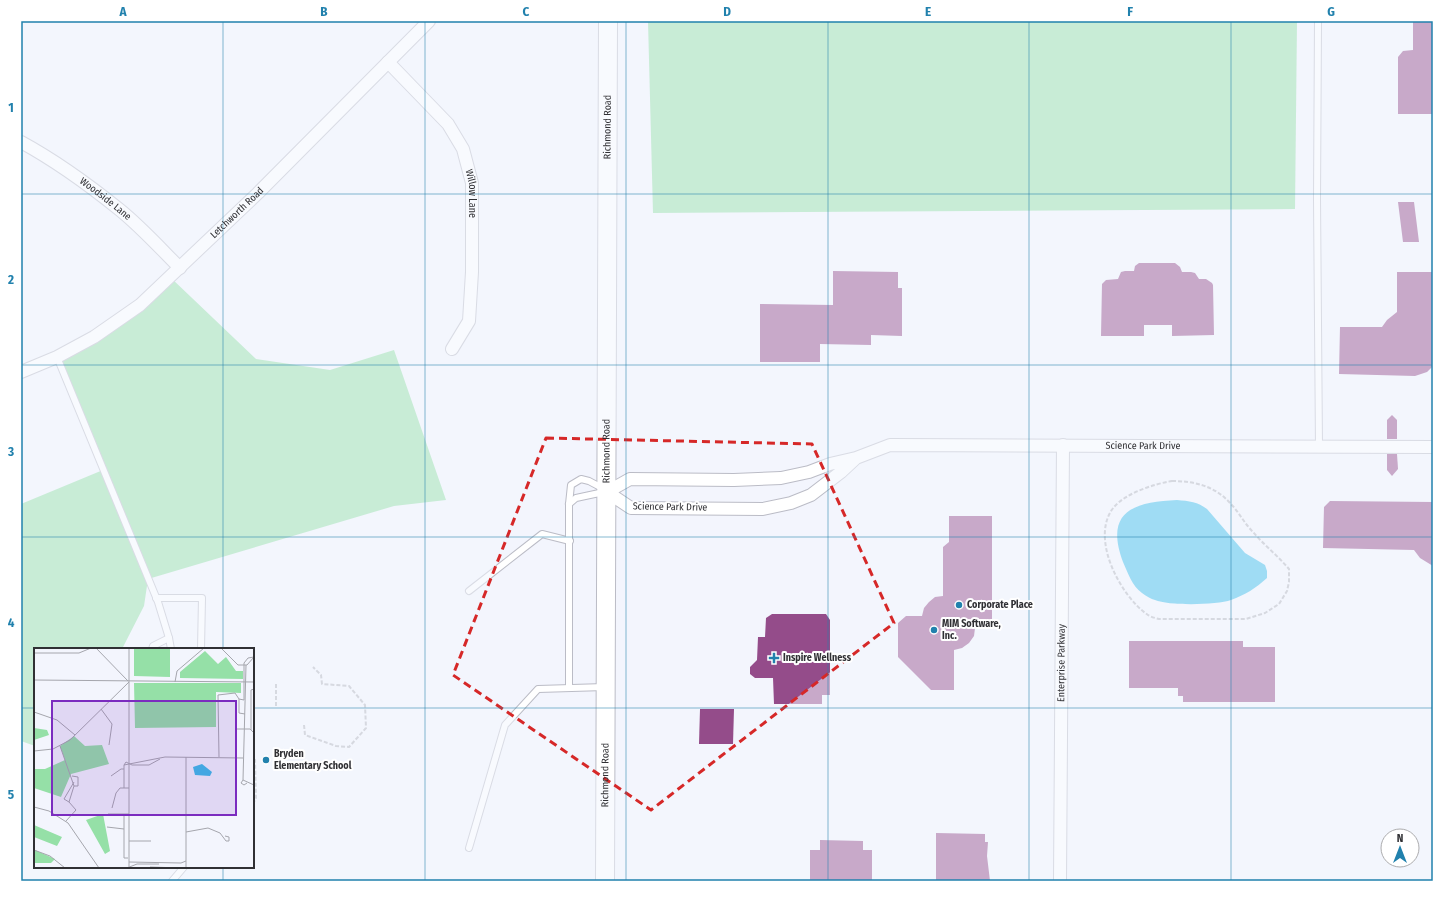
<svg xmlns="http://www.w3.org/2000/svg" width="1454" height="902" font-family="'Fira Sans Condensed',sans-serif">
	<rect width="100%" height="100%" fill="#f3f5fd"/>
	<g fill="#95e0a7">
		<polygon points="648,21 1297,21 1295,209 653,213"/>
		<polygon points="170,277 256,359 330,370 394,350 446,500 394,506 148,579 144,606 122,649 35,649 35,746 21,741 21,504 103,470 57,357"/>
	</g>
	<path fill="#3bbde9" d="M1177 500C1189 501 1198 502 1207 509L1245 553 1265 565 1267 571V578C1256 588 1245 595 1231 600 1217 605 1169 606 1155 600 1151 599 1146 596 1142 593 1132 586 1128 573 1123 562 1104 511 1134 502 1177 500Z"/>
	<g fill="#944c8a">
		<polygon points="1413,21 1433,21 1433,114 1398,114 1398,57 1403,51 1413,50"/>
		<polygon points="1398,202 1414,202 1419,242 1403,242"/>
		<polygon points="1139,263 1175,263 1180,267 1182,272 1191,272 1195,273 1199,279 1206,279 1212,283 1213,285 1214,335 1172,336 1172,325 1144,325 1144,336 1101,336 1102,284 1106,280 1118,279 1121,272 1125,271 1134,271 1135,266"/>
		<polygon points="833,271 898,272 898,288 902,288 902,336 871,335 871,345 820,344 820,362 760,362 760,304 833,305"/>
		<polygon points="1397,272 1433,272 1433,366 1427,372 1415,376 1339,374 1340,327 1382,327 1387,320 1397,312"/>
		<polygon points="1392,415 1397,420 1397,439 1387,439 1387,420"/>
		<polygon points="1387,454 1397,454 1398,469 1392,476 1387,470"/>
		<polygon points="1330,501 1433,502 1433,566 1420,558 1414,550 1323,548 1324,507"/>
		<polygon points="949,516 992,516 992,628 975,628 974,636 969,643 962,648 954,650 954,690 931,690 898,657 898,623 906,616 922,616 924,608 929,602 935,597 943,596 943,547 949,542"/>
		<polygon points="772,614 826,614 830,620 830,695 822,695 822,704 774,704 773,678 755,678 750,674 750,667 757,660 758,637 765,637 766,618"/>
		<polygon points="1129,641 1243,641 1243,647 1275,647 1275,702 1183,702 1183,696 1178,696 1178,688 1129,688"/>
		<polygon points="700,709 734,709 733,744 699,744"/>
		<polygon points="936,833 985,834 985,842 988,842 987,856 990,881 936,881"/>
		<polygon points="820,840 863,841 863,850 872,850 872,881 810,881 810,850 820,850"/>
	</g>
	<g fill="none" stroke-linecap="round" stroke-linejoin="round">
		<g stroke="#bbbcc6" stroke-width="8">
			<g id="service">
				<polyline points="1318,21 1317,199 1319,447"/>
				<polyline points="57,357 158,602 169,638 171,649"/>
				<polyline points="569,504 576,498 604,492"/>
				<polyline points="469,591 542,534 570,541"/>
				<polyline points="156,598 202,598 201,649"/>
				<polyline points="152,649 153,646 169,638"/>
				<polyline points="569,688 569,504 571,485 581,479 589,481 604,489"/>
				<polyline points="469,848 505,725 538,689 605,687"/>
				<polyline points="172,881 184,867"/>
			</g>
		</g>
		<g stroke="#bbbcc6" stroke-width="14">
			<g id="minor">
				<path id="s1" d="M388 62 448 124 463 149 472 183V272L469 321 452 349"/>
				<path id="s2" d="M21 142C56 161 89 185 120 210 141 227 160 248 180 268"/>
				<path id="s3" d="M21 372 57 357 94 337 140 305 258 193 429 21"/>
				<path id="s4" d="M856 458 841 472 811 495 791 503 763 509 631 508 607 492 630 479 734 480 781 478 809 472 830 464 856 458 890 445 1433 447"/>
				<path id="s5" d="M1060 881 1063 445"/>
			</g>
		</g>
		<g stroke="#bbbcc6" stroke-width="20">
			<g id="primary">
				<path id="s6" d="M605 881 608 21"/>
			</g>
		</g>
		<g stroke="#b4b5bc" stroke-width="2" stroke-dasharray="4 2" stroke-linecap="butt">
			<path d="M1172 481C1194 481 1215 486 1230 503 1239 512 1244 523 1253 532 1264 545 1278 556 1289 569V582L1287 591 1279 604 1265 613 1246 619H1159C1155 618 1151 617 1148 615 1120 596 1089 537 1114 507 1126 493 1154 484 1172 481Z"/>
			<polyline points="276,706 276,684"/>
			<polyline points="304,725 305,735 336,746 349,747 366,728 365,705 349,686 322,684 321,675 313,667"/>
			<polyline points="253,804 256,798 255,759"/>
		</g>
		<use href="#service" stroke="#fff" stroke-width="6"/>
		<use href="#minor" stroke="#fff" stroke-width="12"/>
		<use href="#primary" stroke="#fff" stroke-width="18"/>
	</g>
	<path d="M0 0H1454V902H0ZM546 438 812 444 894 623 651 810 453 675Z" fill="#f3f5fd" fill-opacity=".55" fill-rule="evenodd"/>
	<path fill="none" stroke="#d62828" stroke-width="3" stroke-dasharray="8 5" stroke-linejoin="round" d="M546 438 812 444 894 623 651 810 453 675Z"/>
	<path fill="none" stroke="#2181ad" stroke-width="1" stroke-opacity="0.55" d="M223 21V649M425 21V881M626 21V881M828 21V881M1029 21V881M1231 21V881M21 194H1433M21 365H1433M21 537H1433M21 708H35M253 708H1433M223 867V881"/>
	<g fill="#2181ad" stroke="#fff" stroke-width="1.5">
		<circle cx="959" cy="605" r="4"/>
		<circle cx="934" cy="630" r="4"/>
		<path d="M772 652h4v4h4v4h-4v4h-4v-4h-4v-4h4z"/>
		<circle cx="266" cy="760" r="4"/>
	</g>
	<g text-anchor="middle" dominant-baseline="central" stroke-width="4" stroke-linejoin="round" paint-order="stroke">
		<g font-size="10" fill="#303034" stroke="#fff">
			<text stroke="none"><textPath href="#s6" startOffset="754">Richmond Road</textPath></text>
			<text stroke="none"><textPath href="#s1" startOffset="161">Willow Lane</textPath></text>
			<text stroke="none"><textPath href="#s2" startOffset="102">Woodside Lane</textPath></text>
			<text stroke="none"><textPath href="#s3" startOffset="271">Letchworth Road</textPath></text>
			<text stroke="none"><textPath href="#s4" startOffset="814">Science Park Drive</textPath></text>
			<text stroke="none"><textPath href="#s6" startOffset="430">Richmond Road</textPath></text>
			<text transform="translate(670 507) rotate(1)">Science Park Drive</text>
			<text stroke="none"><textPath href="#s5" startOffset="218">Enterprise Parkway</textPath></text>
			<text stroke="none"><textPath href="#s6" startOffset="106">Richmond Road</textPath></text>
		</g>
		<g font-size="10" font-weight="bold" fill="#303034" stroke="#fff" text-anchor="start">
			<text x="967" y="605">Corporate Place</text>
			<text x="942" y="624">MIM Software,<tspan x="942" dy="12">Inc.</tspan></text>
			<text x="783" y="658">Inspire Wellness</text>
			<text x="274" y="754">Bryden<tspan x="274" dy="12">Elementary School</tspan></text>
		</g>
	</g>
	<g transform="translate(34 648)">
		<rect width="220" height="220" fill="#f3f5fd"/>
		<path d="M100 0H136V29L100 28ZM171 3 184 16 192 9 202 23H209V31L146 30V24ZM100 35H207V45L182 44V79L101 80ZM0 80 13 82 15 87 0 92ZM40 88 51 98 68 97 75 116 37 126 27 149 0 140V121H11L31 112 26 98ZM69 166 76 203 71 206 52 172ZM0 177 28 189 23 198 0 189ZM1 202 21 211 17 215H0Z" fill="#95e0a7"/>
		<path d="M168 116 178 124 176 128 161 127 159 119Z" fill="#3bbde9"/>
		<path fill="none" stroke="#a5a6ad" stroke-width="1" d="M62 0 94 33M187 0 204 17H213L220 9M0 5H45L57 0M212 17 209 132 207 135 210 137 213 135M0 32 220 34M141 34 143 23 170 0M205 51V65L211 66M210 52V15L214 10 220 9M67 61 78 76 75 97M0 64 23 72 41 87M203 81H216L220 85M217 82V42L220 41M26 98 40 138 35 154 42 162 32 173M0 103 19 101 36 92 95 34M185 109 184 47 201 45 205 51 210 52M90 117 131 109 209 110M90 117 92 114 98 117H115L126 111M90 117V140M38 128 44 129V138H40M77 128 87 121H90M209 132 220 137M35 154 30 151 40 134M0 159 15 163 34 175 65 220M78 160 82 145 86 140H95M74 166H95M90 166V210H94M73 179 90 181M152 184 174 180 186 185 192 193H195V189L191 188M95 193H117M0 202 16 208 31 220M95 214 147 215 152 213M116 219 147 220M4 220H21M93 220 103 216H125M95 220V0M152 220V109"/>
		<path fill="#7b2cbf" fill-opacity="0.15" stroke="#7b2cbf" stroke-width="2" d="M18 53H202V167H18Z"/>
		<rect width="220" height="220" fill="none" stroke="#303034" stroke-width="2"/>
	</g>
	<rect width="1454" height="902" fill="none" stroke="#ffffff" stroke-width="44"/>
	<g transform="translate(1400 848)"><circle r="19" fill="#ffffff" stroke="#acacae"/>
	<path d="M0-3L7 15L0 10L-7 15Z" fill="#2181ad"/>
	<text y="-6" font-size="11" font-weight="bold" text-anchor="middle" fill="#303034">N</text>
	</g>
	<rect x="22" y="22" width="1410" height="858" fill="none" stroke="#2181ad" stroke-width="1.5"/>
	<g font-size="13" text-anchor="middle" font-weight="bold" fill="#2181ad">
		<text x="123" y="16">A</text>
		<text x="324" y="16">B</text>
		<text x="526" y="16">C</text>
		<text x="727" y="16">D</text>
		<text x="928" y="16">E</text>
		<text x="1130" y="16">F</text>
		<text x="1331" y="16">G</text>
		<text x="11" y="112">1</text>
		<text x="11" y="284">2</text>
		<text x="11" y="456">3</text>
		<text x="11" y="627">4</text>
		<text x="11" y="799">5</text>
	</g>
</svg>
